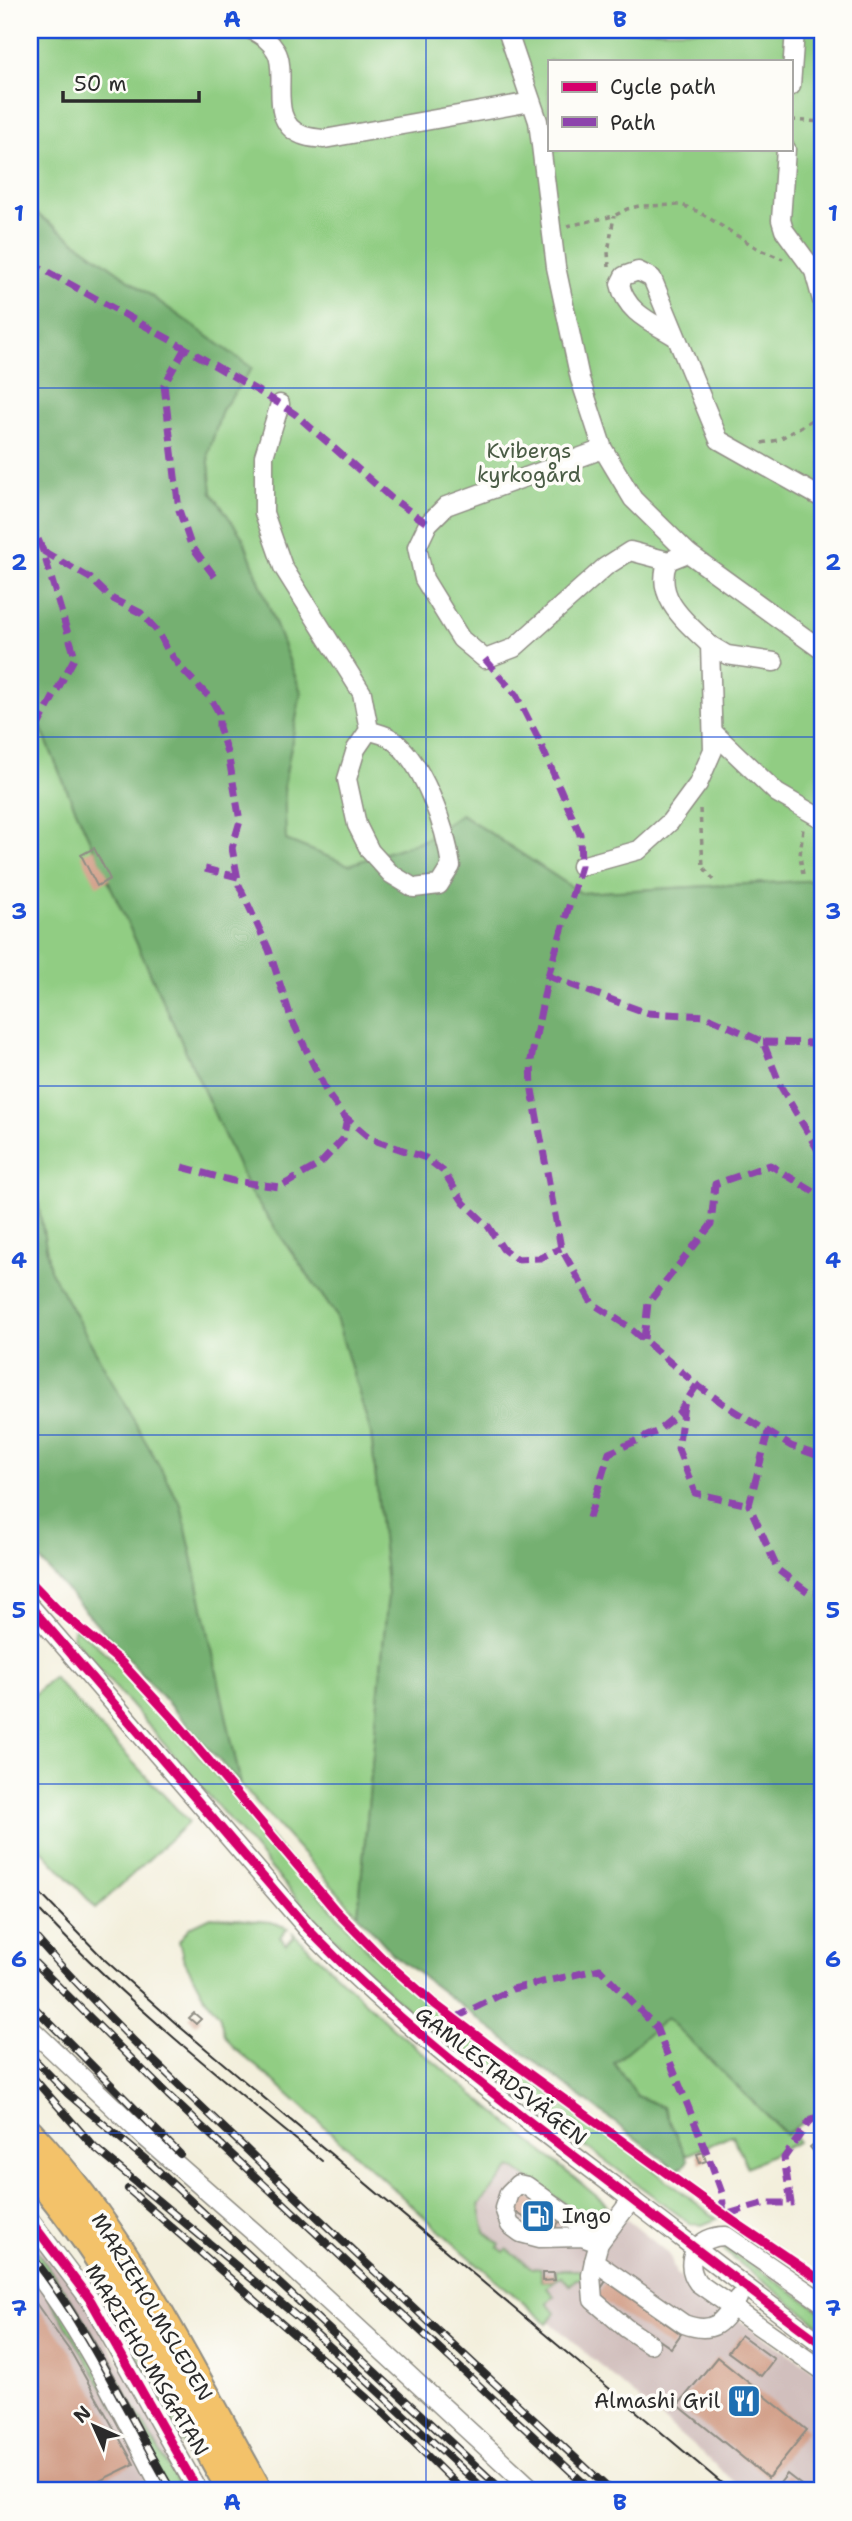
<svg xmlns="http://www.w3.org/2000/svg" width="852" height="2521" font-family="'Shantell Sans',sans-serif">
	<rect width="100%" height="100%" fill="#fdfcf7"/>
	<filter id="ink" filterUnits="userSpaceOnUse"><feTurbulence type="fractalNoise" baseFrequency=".0143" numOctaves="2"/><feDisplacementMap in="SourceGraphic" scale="14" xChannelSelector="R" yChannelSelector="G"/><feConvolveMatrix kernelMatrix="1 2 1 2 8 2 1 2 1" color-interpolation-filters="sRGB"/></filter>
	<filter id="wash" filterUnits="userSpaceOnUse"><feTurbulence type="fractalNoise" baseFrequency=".00686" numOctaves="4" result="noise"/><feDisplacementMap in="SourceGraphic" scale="28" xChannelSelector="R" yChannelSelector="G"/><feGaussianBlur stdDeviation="1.57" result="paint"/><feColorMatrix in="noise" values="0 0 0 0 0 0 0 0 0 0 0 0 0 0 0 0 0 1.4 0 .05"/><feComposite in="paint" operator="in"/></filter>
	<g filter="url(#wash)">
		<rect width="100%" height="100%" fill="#f3efdc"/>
		<g fill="#d1bfbd">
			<polygon points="524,2136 669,2254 676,2274 706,2298 822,2376 822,2491 745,2491 444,2230"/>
			<polygon points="30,2228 86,2304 191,2491 30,2491"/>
		</g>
		<g fill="#91cd83" stroke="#5e7c57" stroke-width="2" fill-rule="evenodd">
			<path d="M30 30H822V880L581 893 461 814 424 840 349 866 285 840 284 784 301 692 243 538 212 493 208 454 222 410 251 368 30 209ZM549 61H791V149H549Z"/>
			<polygon points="30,701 67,790 250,1192 335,1314 371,1433 388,1593 358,1915 241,1785 181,1505 50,1270 30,1157"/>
			<polygon points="74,1626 122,1667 372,1955 454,2024 633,2154 717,2219 702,2225 691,2224 518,2096 409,2011 366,1970 313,1917 72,1637"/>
			<polygon points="53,1677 189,1822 96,1908 30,1837 30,1698"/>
			<path d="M211 1917 271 1922 288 1928 280 1937 286 1944 294 1937 293 1933 393 2028 606 2204 608 2208C605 2217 598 2220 589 2220L511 2167 479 2205 485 2232 500 2244 498 2247 504 2252 507 2249 532 2268 541 2269V2281H555L556 2270H587L580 2279H576L570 2285 561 2276C557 2278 550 2284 547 2288L554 2296 547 2303 555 2313 547 2323 460 2249 275 2082 234 2048 224 2034 219 2015 203 1995 183 1958 179 1941 190 1927Z"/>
			<polygon points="667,2017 785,2134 793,2129 798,2142 747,2167 733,2135 685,2156 663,2107 637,2096 614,2062"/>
			<polygon points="30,2241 83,2318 182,2491 165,2491 30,2265"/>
			<polygon points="724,2247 814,2306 822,2314 822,2327 724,2251"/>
			<polygon points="125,2330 206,2474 201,2475 121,2335"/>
		</g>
		<g fill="#74b071" stroke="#506e4e" stroke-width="2">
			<polygon points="30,209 252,368 222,410 208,454 212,493 243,538 301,692 284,784 286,840 349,865 424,840 461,814 581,893 822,880 822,2109 786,2134 667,2018 614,2063 637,2096 663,2107 688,2160 684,2166 676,2169 394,1955 358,1915 388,1593 371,1433 335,1314 250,1192 67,790 30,701"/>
			<polygon points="30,1157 50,1270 181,1505 241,1785 30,1549"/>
		</g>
		<g id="blocks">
			<g fill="#d3a18b">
				<polygon points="94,848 110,879 97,886 81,855"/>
				<polygon points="194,2013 201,2019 196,2024 189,2018"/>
				<polygon points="822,2137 822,2161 810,2147"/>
				<polygon points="703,2152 706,2161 700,2163 697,2154"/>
				<polygon points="521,2192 561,2219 550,2235 510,2208"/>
				<polygon points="542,2273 554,2273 555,2280 542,2281"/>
				<polygon points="606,2281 681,2334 671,2348 596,2296"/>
				<polygon points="30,2295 72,2354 134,2464 79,2491 30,2491"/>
				<polygon points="741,2335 774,2359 761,2376 728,2352"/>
				<polygon points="717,2357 807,2430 768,2478 678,2405"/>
				<polygon points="787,2474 809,2491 774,2491"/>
			</g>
		</g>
	</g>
	<g filter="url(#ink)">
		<use href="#blocks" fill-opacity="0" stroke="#8f8d84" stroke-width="2"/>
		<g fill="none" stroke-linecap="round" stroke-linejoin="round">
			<g stroke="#8f8d84" stroke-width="21">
				<g id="minor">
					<path d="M251 30C261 34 270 41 276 51 289 72 266 121 302 135 309 138 317 138 324 139L531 102"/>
					<polyline points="507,30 538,121 556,267 580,379 603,449 633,499 688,553 668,561 630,551 605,567 514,648 485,659 461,639 424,579 417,547 428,524 446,506 603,449"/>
					<polyline points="791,86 795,30"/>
					<polyline points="786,149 781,220 784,230 814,271 822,300"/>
					<path d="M676 337C652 322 626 313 620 284L624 276 638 271 652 278 719 440 822 498"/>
					<path d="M280 404 264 456V513L283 567 362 693 369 730 356 749 347 779 357 825 370 851 391 874 414 888 439 885 451 866C446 828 423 760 390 738 384 734 375 733 369 730"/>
					<polyline points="688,553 822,650"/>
					<polyline points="710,645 727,655 774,662"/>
					<polyline points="713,732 777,793 822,819"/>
					<path d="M581 866 639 850 670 822 698 784 713 750 710 645C686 622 653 597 668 561"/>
					<path d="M30 1606 307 1928C405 2031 520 2114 632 2200 695 2248 758 2297 822 2344"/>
					<polyline points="30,2028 144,2136 256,2234 534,2491"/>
					<path d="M632 2199 599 2243 594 2261 684 2324C714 2335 722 2323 738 2298"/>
					<polyline points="30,2220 91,2301 198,2491"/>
					<polyline points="599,2243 582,2237 540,2238 521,2233 510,2225 504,2208 509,2193 518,2184 527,2186 574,2220 605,2233"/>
					<polyline points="594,2261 591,2275 593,2300 626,2328 650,2344"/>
					<path d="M30 2264C85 2332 122 2414 163 2491"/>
					<path d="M822 2302 726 2236C699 2235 681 2260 698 2283L822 2370"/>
				</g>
			</g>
			<g stroke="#8f8d84" stroke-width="30">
				<g id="highway">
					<path d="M30 2133C128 2236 190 2368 259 2491"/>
					<path d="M30 2169C114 2264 170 2382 231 2491"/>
				</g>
			</g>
			<g stroke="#8f8d84" stroke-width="3.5" stroke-dasharray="5 5" stroke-linecap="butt">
				<polyline points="791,120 822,122"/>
				<polyline points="567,226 614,216 627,209 639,206 682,205 699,212 760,250 783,259"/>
				<polyline points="609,267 608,252 614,216"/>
				<polyline points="762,443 778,440 822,414"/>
				<polyline points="700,809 703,867 714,880"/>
				<polyline points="803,874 800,856 803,828"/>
			</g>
			<use href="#minor" stroke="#fff" stroke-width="18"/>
			<use href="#highway" stroke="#f3c26a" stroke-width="26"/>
			<g stroke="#2b2b2b" stroke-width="2">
				<polyline points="30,1883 105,1960 180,2027 731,2491"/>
				<path d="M30 1900C118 1996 221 2078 322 2161"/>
			</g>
			<g stroke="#2b2b2b" stroke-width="8">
				<g id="rail">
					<path d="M30 1931C96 2007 170 2077 243 2146 364 2263 488 2377 611 2491"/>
					<polyline points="30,1958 168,2095 592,2491"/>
					<polyline points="30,2003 180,2154"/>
					<polyline points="30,2055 68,2094 151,2164 503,2491"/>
					<polyline points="30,2074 94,2147 301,2320 486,2491"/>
					<polyline points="128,2189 385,2414 463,2491"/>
					<path d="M30 2254C88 2326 126 2412 172 2491"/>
				</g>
			</g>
			<use href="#rail" stroke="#fdfcf7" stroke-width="5" stroke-dasharray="16" stroke-linecap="butt"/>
			<g stroke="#8e44ad" stroke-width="7" stroke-dasharray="14 7" stroke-linecap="butt">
				<polyline points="30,262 185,348 280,404 295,414 390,497 428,524"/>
				<polyline points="185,348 164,385 179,510 191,545 218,581"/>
				<polyline points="30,520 43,551 75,657 30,740"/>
				<polyline points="43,551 90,578 111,598 141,613 159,633 167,649 181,668 211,699 219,713 219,727 229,759 240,821 232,848 239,885 269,950 291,1018 327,1093 343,1115 371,1139 426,1158 443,1171 464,1203 488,1226 503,1249 516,1259 540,1258 561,1248"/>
				<polyline points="485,659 516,695 537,736 580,834 581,866 548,976 531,1060 532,1090 561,1248 592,1303 626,1325 697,1385 731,1409 791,1446 822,1457"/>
				<polyline points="205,869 238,877"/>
				<polyline points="548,976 647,1013 706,1016 763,1042 781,1087 822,1157"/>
				<polyline points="763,1042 822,1043"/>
				<polyline points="182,1167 233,1181 280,1187 320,1164 343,1139 347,1119"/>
				<polyline points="644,1339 648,1303 711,1225 715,1184 770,1165 822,1197"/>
				<polyline points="684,1405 678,1449 695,1493 749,1505"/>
				<polyline points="768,1433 749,1505 778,1570 808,1592 822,1593"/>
				<polyline points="589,1518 609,1453 656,1432 678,1414 697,1385"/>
				<polyline points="455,2018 512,1989 600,1969 656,2027 711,2163 722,2193 724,2215 766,2203 791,2203 784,2158 809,2122 822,2113"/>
			</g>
			<g stroke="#fdfcf7" stroke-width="13">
				<g id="cycleway">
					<polyline points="30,1581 57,1609 122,1663 176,1722 336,1911 384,1960 432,2002 493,2048 733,2221 822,2281"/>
					<path d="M30 1606 307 1928C405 2031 520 2114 632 2200 695 2248 758 2297 822 2344"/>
					<polyline points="30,2220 91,2301 198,2491"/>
				</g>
			</g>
			<use href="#cycleway" stroke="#d6006c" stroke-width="9"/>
		</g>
	</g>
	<path fill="none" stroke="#1d4ed8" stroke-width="2" stroke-opacity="0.55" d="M426 30V2491M30 388H822M30 737H822M30 1086H822M30 1435H822M30 1784H822M30 2133H822"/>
	<defs>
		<g id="fuel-square" transform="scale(1.75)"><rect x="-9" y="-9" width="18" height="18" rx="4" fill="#1f6fb2" stroke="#fdfcf7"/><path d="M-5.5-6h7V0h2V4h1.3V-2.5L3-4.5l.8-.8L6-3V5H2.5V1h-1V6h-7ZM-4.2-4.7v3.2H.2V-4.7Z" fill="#fff"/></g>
		<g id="restaurant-square" transform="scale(1.75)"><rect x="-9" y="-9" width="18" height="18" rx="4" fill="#1f6fb2" stroke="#fdfcf7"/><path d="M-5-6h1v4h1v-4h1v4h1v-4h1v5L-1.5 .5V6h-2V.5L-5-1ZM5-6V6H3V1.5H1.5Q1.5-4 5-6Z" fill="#fff"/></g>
	</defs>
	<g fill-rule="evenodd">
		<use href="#fuel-square" x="538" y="2216"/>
		<use href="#restaurant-square" x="744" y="2401"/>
	</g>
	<g text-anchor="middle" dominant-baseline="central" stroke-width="7" stroke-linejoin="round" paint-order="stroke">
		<g font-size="21" fill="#4a5c45" stroke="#fdfcf7">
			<text x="529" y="451">Kvibergs<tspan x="529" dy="24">kyrkogård</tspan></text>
		</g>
		<g font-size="21" fill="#2b2b2b" stroke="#fdfcf7">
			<text transform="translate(501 2076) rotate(38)">GAMLESTADSVÄGEN</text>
			<text transform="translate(152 2307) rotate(59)">MARIEHOLMSLEDEN</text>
			<text transform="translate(147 2360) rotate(59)">MARIEHOLMSGATAN</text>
		</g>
		<g font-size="21" fill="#2b2b2b" stroke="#fdfcf7" text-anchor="start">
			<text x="562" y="2216">Ingo</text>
			<text x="720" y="2401" text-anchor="end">Almashi Gril</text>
		</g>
	</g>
	<rect width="852" height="2521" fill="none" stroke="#fdfcf7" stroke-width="77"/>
	<rect x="548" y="60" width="245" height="91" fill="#fdfcf7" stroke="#a9a8a5" stroke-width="2"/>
	<rect x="562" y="82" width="35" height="10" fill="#d6006c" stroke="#a9a8a5" stroke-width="2"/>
	<text x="610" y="94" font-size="21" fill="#2b2b2b">Cycle path</text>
	<rect x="562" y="117" width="35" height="10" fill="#8e44ad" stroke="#a9a8a5" stroke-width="2"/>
	<text x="610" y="130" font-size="21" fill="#2b2b2b">Path</text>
	<g transform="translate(94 2426) rotate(315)" stroke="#fdfcf7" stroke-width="5" paint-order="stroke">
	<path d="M0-5L12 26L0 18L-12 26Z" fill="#2b2b2b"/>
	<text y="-10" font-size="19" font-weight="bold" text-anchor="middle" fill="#2b2b2b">N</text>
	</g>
	<path d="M63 91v10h136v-10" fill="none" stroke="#2b2b2b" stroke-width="3.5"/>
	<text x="74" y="91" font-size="21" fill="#2b2b2b" stroke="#fdfcf7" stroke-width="5" paint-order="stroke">50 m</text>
	<rect x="38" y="38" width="776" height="2444" fill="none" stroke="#1d4ed8" stroke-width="2.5"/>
	<g font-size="23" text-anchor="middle" font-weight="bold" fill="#1d4ed8">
		<text x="232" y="27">A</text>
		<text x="620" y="27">B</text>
		<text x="19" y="221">1</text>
		<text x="833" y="221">1</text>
		<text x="19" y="570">2</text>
		<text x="833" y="570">2</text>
		<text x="19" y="919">3</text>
		<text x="833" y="919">3</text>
		<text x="19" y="1268">4</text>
		<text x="833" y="1268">4</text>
		<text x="19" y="1618">5</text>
		<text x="833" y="1618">5</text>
		<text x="19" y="1967">6</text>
		<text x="833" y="1967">6</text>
		<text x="19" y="2316">7</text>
		<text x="833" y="2316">7</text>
		<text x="232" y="2510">A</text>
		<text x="620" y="2510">B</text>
	</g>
</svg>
